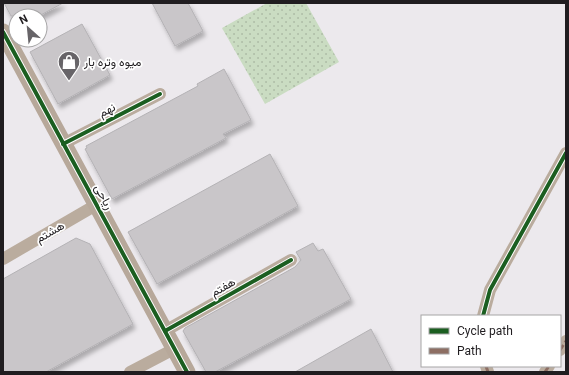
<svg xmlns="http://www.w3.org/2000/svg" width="569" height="375" font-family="Roboto,Vazirmatn,sans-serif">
	<defs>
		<pattern id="park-dots" width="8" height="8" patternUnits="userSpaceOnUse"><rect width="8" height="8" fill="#cadcc2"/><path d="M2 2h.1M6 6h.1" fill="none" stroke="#adbca6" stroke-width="1.8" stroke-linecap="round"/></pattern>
		<filter id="shadow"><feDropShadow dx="2.5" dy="4.5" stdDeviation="2" flood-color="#0004"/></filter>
	</defs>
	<rect width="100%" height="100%" fill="#ece9ed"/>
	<polygon fill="url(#park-dots)" points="267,3 306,3 339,62 265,104 222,28"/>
	<g fill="#c9c6c9" stroke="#b4b2b5" filter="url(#shadow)">
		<polygon points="4,3 63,3 39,16 11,16"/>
		<polygon points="152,3 188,3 203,31 175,46"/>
		<polygon points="82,24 110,75 58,104 30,52"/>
		<polygon points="224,69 251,120 223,134 226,138 112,199 85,149 87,148 86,146 198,86 197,84"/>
		<polygon points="270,154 298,206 157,284 128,232"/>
		<polygon points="76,238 90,244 133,324 46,372 3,372 3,279"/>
		<polygon points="313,243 318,251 323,249 351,299 215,372 206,372 183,331 185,328 295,267 301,260 296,252"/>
		<polygon points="371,329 393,372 295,372"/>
	</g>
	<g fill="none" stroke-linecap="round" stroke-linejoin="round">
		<g stroke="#baac9e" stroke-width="12">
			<polyline points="63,144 160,94"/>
			<polyline points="3,259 96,205"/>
			<polyline points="483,316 490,290 566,153"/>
			<polyline points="165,331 291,260"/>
			<polyline points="560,350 566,341"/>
			<polyline points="486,366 488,372"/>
			<polyline points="130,372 174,349"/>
			<polyline points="545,372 549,366"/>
		</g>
		<polyline stroke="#b7a89a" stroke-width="17" points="3,32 187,372"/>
		<g stroke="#8d6e63" stroke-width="3" stroke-dasharray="6 3" stroke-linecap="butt">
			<polyline points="560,350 566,341"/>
			<polyline points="486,366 488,372"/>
			<polyline points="545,372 549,366"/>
		</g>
		<g stroke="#fff" stroke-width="6">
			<g id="cycleway">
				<polyline points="3,32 187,372"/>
				<polyline points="63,144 160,94"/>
				<polyline points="483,316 490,290 566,153"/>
				<polyline points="165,331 291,260"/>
			</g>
		</g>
		<use href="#cycleway" stroke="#1b5e20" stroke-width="4"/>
	</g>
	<defs>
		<g id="shop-pin" transform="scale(1.15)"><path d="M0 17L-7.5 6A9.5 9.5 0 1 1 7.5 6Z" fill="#676468" stroke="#fff"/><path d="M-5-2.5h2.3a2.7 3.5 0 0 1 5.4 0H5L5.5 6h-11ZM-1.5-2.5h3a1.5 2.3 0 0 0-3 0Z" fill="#fff"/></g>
	</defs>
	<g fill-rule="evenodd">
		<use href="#shop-pin" x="69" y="62"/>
	</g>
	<g text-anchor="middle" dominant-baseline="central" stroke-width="3.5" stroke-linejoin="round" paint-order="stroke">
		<g font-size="12" fill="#201d20" stroke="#fff" text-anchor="start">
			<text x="84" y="62">میوه وتره بار</text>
		</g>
		<g font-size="12" fill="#201d20" stroke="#fff">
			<text transform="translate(107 110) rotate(-27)">نهم</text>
			<text transform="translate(104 197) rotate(62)">ریاحی</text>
			<text transform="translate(50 232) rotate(-30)">هشتم</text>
			<text transform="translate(223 287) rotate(-29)">هفتم</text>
		</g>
	</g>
	<rect width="569" height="375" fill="none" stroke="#201d20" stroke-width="8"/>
	<rect x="421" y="315" width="140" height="52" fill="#ffffff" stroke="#a6a5a6"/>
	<rect x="429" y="328" width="20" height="6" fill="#1b5e20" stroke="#a6a5a6"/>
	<text x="457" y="335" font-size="12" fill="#201d20">Cycle path</text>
	<rect x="429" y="348" width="20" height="6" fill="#8d6e63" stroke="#a6a5a6"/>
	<text x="457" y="355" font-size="12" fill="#201d20">Path</text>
	<g transform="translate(28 28) rotate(333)"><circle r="19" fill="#ffffff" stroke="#a6a5a6"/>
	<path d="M0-3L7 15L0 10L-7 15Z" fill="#676468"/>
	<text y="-6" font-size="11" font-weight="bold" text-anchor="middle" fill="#201d20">N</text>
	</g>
</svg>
